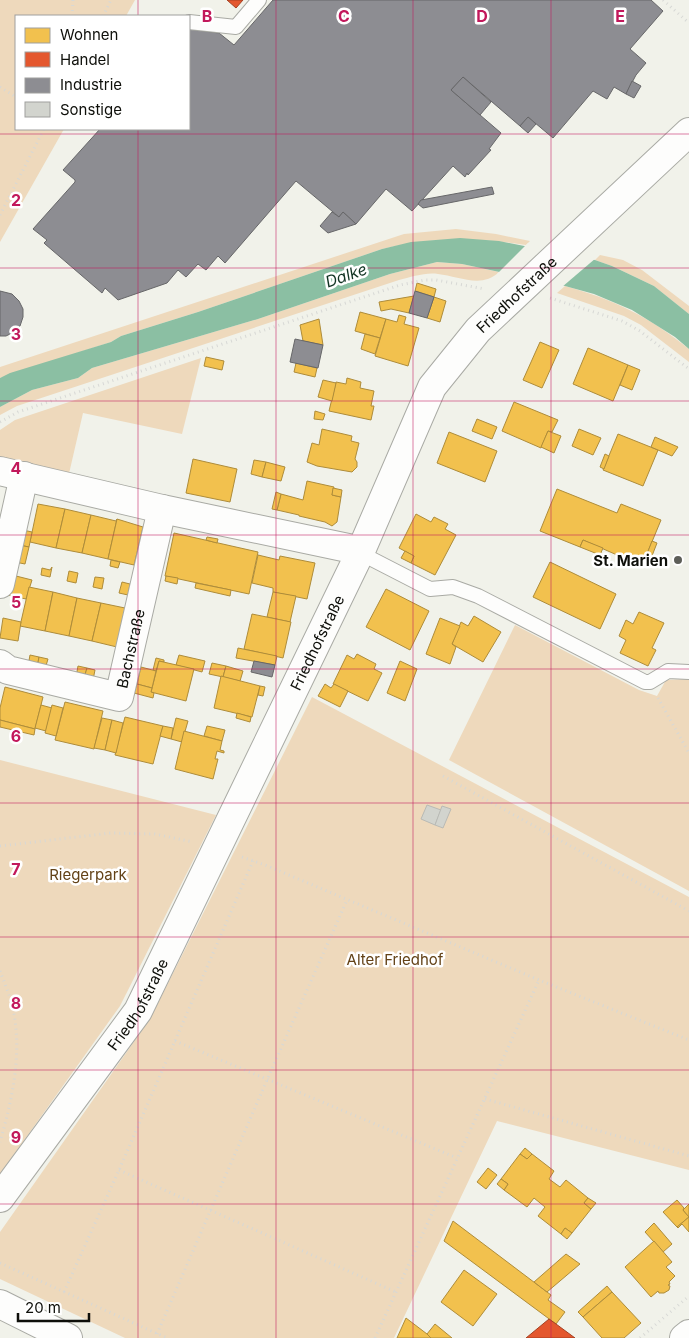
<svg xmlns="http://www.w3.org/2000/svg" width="689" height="1338" font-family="Inter,sans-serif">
	<rect width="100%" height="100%" fill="#f1f2ea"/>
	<g fill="#eed9bc">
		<polygon points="0,0 135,0 126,16 16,16 16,129 64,129 0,242"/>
		<path d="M456 229 496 234 530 241 526 245C475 237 432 237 382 249L198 312 121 336 111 342 0 378V367L404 234Z"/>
		<polygon points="600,255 623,260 642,270 689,306 689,314 654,286 612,266 595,260"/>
		<path d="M437 262 462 264 499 272C482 289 458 276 438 274 426 272 411 277 399 280L17 406 0 415V407L32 390 78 378 92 368 258 319 390 274Z"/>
		<path d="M565 286C613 299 650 317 689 349V362L641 325 624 316 557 293Z"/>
		<polygon points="201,358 182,434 83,413 68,478 0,464 0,430 15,420"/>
		<polygon points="515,625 639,690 657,696 666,680 689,679 689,891 449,760"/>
		<polygon points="312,697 689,897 689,1170 497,1121 394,1338 125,1338 0,1279 0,1232 150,1019"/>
		<polygon points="0,760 216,815 120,1006 0,1174"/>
	</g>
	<polygon fill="#8bbfa3" points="460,238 499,241 595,260 612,266 654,286 689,314 689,349 675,337 632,310 594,294 565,286 462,264 437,262 390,274 258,319 92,368 78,378 32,390 0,407 0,378 10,373 111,342 121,336 198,312 382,249 411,242"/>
	<polygon fill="#f1f2ea" points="528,243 596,258 562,287 497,274"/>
	<g fill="#f2c14e" stroke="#ae8c3a">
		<polygon points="417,283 436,289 434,297 415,291"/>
		<polygon points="414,296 409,313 391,309 381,311 379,302"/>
		<polygon points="434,297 446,301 440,322 427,318"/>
		<polygon points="360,312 386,319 380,338 355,331"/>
		<polygon points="399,315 406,317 404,324 419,328 408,366 375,356 386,319 397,322"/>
		<polygon points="319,319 323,345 303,341 300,325"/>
		<polygon points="365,334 380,338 375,354 361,349"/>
		<polygon points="540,342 559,350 542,388 523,380"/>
		<polygon points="588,348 628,365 613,401 573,384"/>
		<polygon points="206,357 224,361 222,370 204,366"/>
		<polygon points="296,363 317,368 315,377 294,372"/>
		<polygon points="628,365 640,370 632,390 620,385"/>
		<polygon points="347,378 361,382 360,388 374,391 371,406 374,406 371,420 329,411 336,382 346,384"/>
		<polygon points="323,380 336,383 332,401 318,397"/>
		<polygon points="514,402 558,420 552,432 548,431 541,448 502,431"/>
		<polygon points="315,411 325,414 323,420 314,419"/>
		<polygon points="477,419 497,427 492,439 472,431"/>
		<polygon points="322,429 352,436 351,441 359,443 355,459 357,462 357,467 352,472 317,466 307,462 312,443 319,445"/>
		<polygon points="579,429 601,438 593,455 572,446"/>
		<polygon points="548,431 561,436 554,453 541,447"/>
		<polygon points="449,432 497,451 485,482 437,463"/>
		<polygon points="618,434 658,450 643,486 603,470"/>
		<polygon points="655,437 678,447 672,456 651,447"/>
		<polygon points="605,454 609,456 604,469 600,467"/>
		<polygon points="193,459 237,469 230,502 186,493"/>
		<polygon points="254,460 266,462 262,477 251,474"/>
		<polygon points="266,462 285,467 281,481 262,477"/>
		<polygon points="307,481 334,487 332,495 341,497 337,522 332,526 325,522 299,516 299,515 277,510 281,494 303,500"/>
		<polygon points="333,488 342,490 341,497 332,495"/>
		<polygon points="557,489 617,513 621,504 661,520 642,566 583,540 580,547 540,531"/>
		<polygon points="276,492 281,494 277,510 272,509"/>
		<polygon points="38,504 65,509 56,548 30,542"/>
		<polygon points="65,509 91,515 82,553 56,548"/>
		<polygon points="416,514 431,522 434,517 448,524 445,529 456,535 435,575 411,563 414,556 399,548"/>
		<polygon points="91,515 116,521 117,519 108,559 82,553"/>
		<polygon points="117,519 143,527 134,565 108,559"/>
		<polygon points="23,530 32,532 29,547 19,545"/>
		<polygon points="174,533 258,552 249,594 165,576"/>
		<polygon points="207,537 218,539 217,543 206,540"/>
		<polygon points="583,540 603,548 600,555 580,547"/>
		<polygon points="652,541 657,543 650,561 645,559"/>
		<polygon points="19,545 29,547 25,564 15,562"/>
		<polygon points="405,551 414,556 411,563 401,558"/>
		<polygon points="258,555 279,560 280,556 315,563 307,599 273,592 273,588 252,583"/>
		<polygon points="111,560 120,562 118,568 110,566"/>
		<polygon points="550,562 616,594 600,629 533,597"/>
		<polygon points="52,567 50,577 41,575 42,568 50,570"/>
		<polygon points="69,571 78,573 76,583 67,581"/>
		<polygon points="12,575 32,580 26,599 8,595"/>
		<polygon points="166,576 178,578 177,584 165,581"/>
		<polygon points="95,577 104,578 102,589 93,587"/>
		<polygon points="122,582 130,584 128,595 119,593"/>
		<polygon points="196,583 231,590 230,596 195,588"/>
		<polygon points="29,587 53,592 45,631 20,626"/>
		<polygon points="386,589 429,611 410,650 366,627"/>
		<polygon points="53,592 77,598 69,636 45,631"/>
		<polygon points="273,592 296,596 290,622 267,617"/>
		<polygon points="77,598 101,603 92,641 69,636"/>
		<polygon points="101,603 125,608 117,647 92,641"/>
		<polygon points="639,612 664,623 652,648 656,650 648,666 620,653 626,640 619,636 626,620 633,624"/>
		<polygon points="252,614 291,622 283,658 244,649"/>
		<polygon points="474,616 501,632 483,662 452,644 461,622 468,626"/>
		<polygon points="3,618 21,622 18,641 0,638"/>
		<polygon points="440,618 460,626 452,644 456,647 450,664 426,654"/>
		<polygon points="238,648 277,656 275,665 236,658"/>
		<polygon points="357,654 376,664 374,669 382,673 368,701 333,684 347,655 354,659"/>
		<polygon points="30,655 39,657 37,668 28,666"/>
		<polygon points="179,655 205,661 202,672 176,665"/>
		<polygon points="39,657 48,659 45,669 37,668"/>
		<polygon points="156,658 164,660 164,662 159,661 156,671 153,670"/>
		<polygon points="159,661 194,669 186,701 151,692"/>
		<polygon points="400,661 417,669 405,701 387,693"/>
		<polygon points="212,663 226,666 223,677 209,674"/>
		<polygon points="78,666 87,668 84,678 76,677"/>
		<polygon points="226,666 243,671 240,681 223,677"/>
		<polygon points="141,667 156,671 152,688 137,684"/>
		<polygon points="87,668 95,670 93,680 84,678"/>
		<polygon points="221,676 260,686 252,717 214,708"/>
		<polygon points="137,684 152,688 151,692 154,693 153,698 134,693"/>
		<polygon points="325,684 331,688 334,684 348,691 340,707 318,696"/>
		<polygon points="260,686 265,687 263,696 258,695"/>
		<polygon points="5,687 43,697 35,729 0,720 0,708"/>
		<polygon points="65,702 103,711 94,749 55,740"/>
		<polygon points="41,705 52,708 46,731 35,728"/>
		<polygon points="52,705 63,708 56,736 45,733"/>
		<polygon points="237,713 251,717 250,722 236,718"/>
		<polygon points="125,717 163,726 153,764 115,755"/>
		<polygon points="102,718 112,720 105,750 94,748"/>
		<polygon points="176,718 188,721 182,742 171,739"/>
		<polygon points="0,720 35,729 34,735 0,727"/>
		<polygon points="112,720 123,723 116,753 105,750"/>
		<polygon points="163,726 173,728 171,739 160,736"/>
		<polygon points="207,726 225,730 222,741 204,736"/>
		<polygon points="184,731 222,741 220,750 224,751 224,753 217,751 215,759 218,759 213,779 175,769"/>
		<polygon points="525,1148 532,1154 527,1159 520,1154"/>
		<polygon points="520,1154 527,1159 532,1154 554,1171 549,1179 560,1187 566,1180 588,1198 584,1203 591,1209 572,1233 565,1228 561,1234 538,1216 545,1207 534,1198 527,1207 504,1190 508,1184 501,1179"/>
		<polygon points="488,1168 497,1175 486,1189 477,1182"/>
		<polygon points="501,1179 508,1184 504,1190 497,1184"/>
		<polygon points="588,1198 596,1203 591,1209 584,1203"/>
		<polygon points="677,1200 684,1208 683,1210 689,1217 677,1227 663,1212"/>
		<polygon points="689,1204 689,1232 682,1224 678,1228 677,1227 689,1217 683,1210"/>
		<polygon points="453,1221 551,1295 548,1300 565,1312 556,1324 444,1241"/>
		<polygon points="654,1223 672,1244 663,1252 645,1232"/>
		<polygon points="565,1228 572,1233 567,1239 561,1234"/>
		<polygon points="654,1241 672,1262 666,1267 675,1276 669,1282 670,1284 668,1285 670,1286 669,1290 664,1293 659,1293 658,1291 651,1297 625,1267"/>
		<polygon points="566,1254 580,1264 547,1292 534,1282"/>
		<polygon points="464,1270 497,1294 473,1326 441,1302"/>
		<polygon points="607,1286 612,1292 583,1317 578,1312"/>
		<polygon points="612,1292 641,1323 624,1338 602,1338 583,1317"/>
		<polygon points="406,1318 427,1334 431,1338 397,1338"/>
		<polygon points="435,1324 452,1338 431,1338 427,1334"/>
	</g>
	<g fill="#e4572e" stroke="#a44123">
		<polygon points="227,0 243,0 236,8"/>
		<polygon points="549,1319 556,1324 575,1338 526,1338"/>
	</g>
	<g fill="#8d8d92" stroke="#676769">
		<polygon points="273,0 651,0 663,11 630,49 646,63 636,75 626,94 614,87 607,99 593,91 553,138 528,117 520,126 463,77 451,90 501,133 489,149 491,150 468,175 467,173 465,177 453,166 412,211 386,189 356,224 343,212 339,217 296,181 225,263 218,256 206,270 198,264 186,277 178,270 167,283 118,300 105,288 102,293 45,244 44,243 47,240 33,229 75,182 75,180 63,170 100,129 189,129 189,29 219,33 234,45"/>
		<polygon points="463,77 491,102 480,115 451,90"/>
		<polygon points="632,81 641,86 634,98 626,94"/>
		<polygon points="528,117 536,124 528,133 520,126"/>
		<polygon points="492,187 494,194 423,208 418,204 421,200"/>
		<polygon points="332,212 339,217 343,212 356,224 328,233 320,226"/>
		<polygon points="0,291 12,294 19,301 23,309 23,317 20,326 14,332 6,336 0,336"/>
		<polygon points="415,291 434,297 427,318 409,313"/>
		<polygon points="295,339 323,345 318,368 290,362"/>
		<polygon points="254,661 275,665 272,677 251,672"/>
	</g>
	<g fill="#d2d4ce" stroke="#b9bab5">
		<polygon points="427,805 441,810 435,825 421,819"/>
		<polygon points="442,806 451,809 443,828 435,825"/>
	</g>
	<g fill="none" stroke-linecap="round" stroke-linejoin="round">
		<g stroke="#a9aaa4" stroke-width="16">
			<g id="service">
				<polyline points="189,22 236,27 259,0"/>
				<polyline points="360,553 430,589 453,587 478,596 645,682 650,682 668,671 689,672"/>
			</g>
		</g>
		<g stroke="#a9aaa4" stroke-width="30">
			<g id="minor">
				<polyline points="0,471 162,509 348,548 360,553"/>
				<polyline points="0,584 24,476"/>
				<path id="s1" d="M0 664 8 670 119 697 162 509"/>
				<path id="s2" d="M0 1198 138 1011 360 553 432 387 478 330 689 132"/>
				<polyline points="0,1304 68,1338"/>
			</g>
		</g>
		<g stroke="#a9aaa4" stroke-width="30">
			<polyline id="tertiary" points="684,1338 689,1334"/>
		</g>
		<g stroke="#d7d8d5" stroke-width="3" stroke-dasharray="1 4" stroke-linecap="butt">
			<polyline points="663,0 689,23"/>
			<polyline points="72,16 73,0"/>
			<polyline points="103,16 111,0"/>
			<polyline points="0,87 16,97"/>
			<polyline points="0,215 44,129"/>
			<polyline points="550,298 622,321 640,331 689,369"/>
			<polyline points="0,422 18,412 400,285 425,280 436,280 485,289"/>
			<polyline points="658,698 689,753"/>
			<polyline points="443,776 689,911"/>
			<polyline points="0,846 111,833 155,834 193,842"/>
			<polyline points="242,857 265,865 539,980 689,1040"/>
			<path d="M0 971C4 982 9 993 12 1004 23 1051 13 1097 0 1142"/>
			<polyline points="175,1041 457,1158"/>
			<polyline points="485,1099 689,1156"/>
			<polyline points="119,1170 396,1292"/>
			<polyline points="0,1263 167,1338"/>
			<polyline points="64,1292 119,1170 253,861"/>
			<polyline points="157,1334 267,1080 347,900"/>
			<polyline points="375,1338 539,980"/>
			<polyline points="640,1338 689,1296"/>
		</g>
		<use href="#service" stroke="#fdfdfc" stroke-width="14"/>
		<use href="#minor" stroke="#fdfdfc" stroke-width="28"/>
		<use href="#tertiary" stroke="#fdfdfc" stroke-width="28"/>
	</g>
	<path fill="none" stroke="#c2185b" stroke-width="1" stroke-opacity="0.55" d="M138 0V16M276 0V1338M413 0V1338M551 0V1338M138 129V1338M0 134H689M0 268H689M0 401H689M0 535H689M0 669H689M0 803H689M0 937H689M0 1070H689M0 1204H689"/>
	<circle fill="#5d5e58" stroke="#fff" stroke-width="2" cx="678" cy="560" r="5"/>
	<g text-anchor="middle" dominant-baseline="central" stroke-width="5" stroke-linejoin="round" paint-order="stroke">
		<g font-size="15" fill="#0e0f0a" stroke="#fff">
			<text stroke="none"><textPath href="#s2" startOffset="1048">Friedhofstraße</textPath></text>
			<text stroke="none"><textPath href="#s2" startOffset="642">Friedhofstraße</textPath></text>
			<text stroke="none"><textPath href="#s1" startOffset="174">Bachstraße</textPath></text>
			<text stroke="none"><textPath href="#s2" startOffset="238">Friedhofstraße</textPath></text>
		</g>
		<g font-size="15" font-weight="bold" fill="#0e0f0a" stroke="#fff" text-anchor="end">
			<text x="668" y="560">St. Marien</text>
		</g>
		<g font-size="15" fill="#634217" stroke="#fff">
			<text x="88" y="874">Riegerpark</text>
			<text x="395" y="959">Alter Friedhof</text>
		</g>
		<g font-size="16" font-style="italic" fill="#113323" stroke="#fff">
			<text transform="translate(346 275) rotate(-19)">Dalke</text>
		</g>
	</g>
	<g font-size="16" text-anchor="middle" font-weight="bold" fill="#c2185b" stroke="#fff" stroke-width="5" stroke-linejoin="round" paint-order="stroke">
		<text x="207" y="22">B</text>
		<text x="344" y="22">C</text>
		<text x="482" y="22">D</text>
		<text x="620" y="22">E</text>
		<text x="16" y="206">2</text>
		<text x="16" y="340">3</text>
		<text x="16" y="474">4</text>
		<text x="16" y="608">5</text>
		<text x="16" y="742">6</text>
		<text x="16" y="875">7</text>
		<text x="16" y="1009">8</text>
		<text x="16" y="1143">9</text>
	</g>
	<rect x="15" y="15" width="175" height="115" fill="#ffffff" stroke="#9f9f9d"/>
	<rect x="25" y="28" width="25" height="15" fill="#f2c14e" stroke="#9f9f9d"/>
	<text x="60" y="40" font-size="15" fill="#0e0f0a">Wohnen</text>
	<rect x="25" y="52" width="25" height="15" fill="#e4572e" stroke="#9f9f9d"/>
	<text x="60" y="65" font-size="15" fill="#0e0f0a">Handel</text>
	<rect x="25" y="78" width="25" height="15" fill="#8d8d92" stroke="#9f9f9d"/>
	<text x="60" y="90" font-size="15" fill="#0e0f0a">Industrie</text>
	<rect x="25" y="102" width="25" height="15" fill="#d2d4ce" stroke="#9f9f9d"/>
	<text x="60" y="115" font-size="15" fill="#0e0f0a">Sonstige</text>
	<path d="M18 1313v8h71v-8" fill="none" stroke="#0e0f0a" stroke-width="2.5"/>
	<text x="25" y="1313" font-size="15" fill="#0e0f0a" stroke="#ffffff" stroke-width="4" paint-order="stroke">20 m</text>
</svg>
